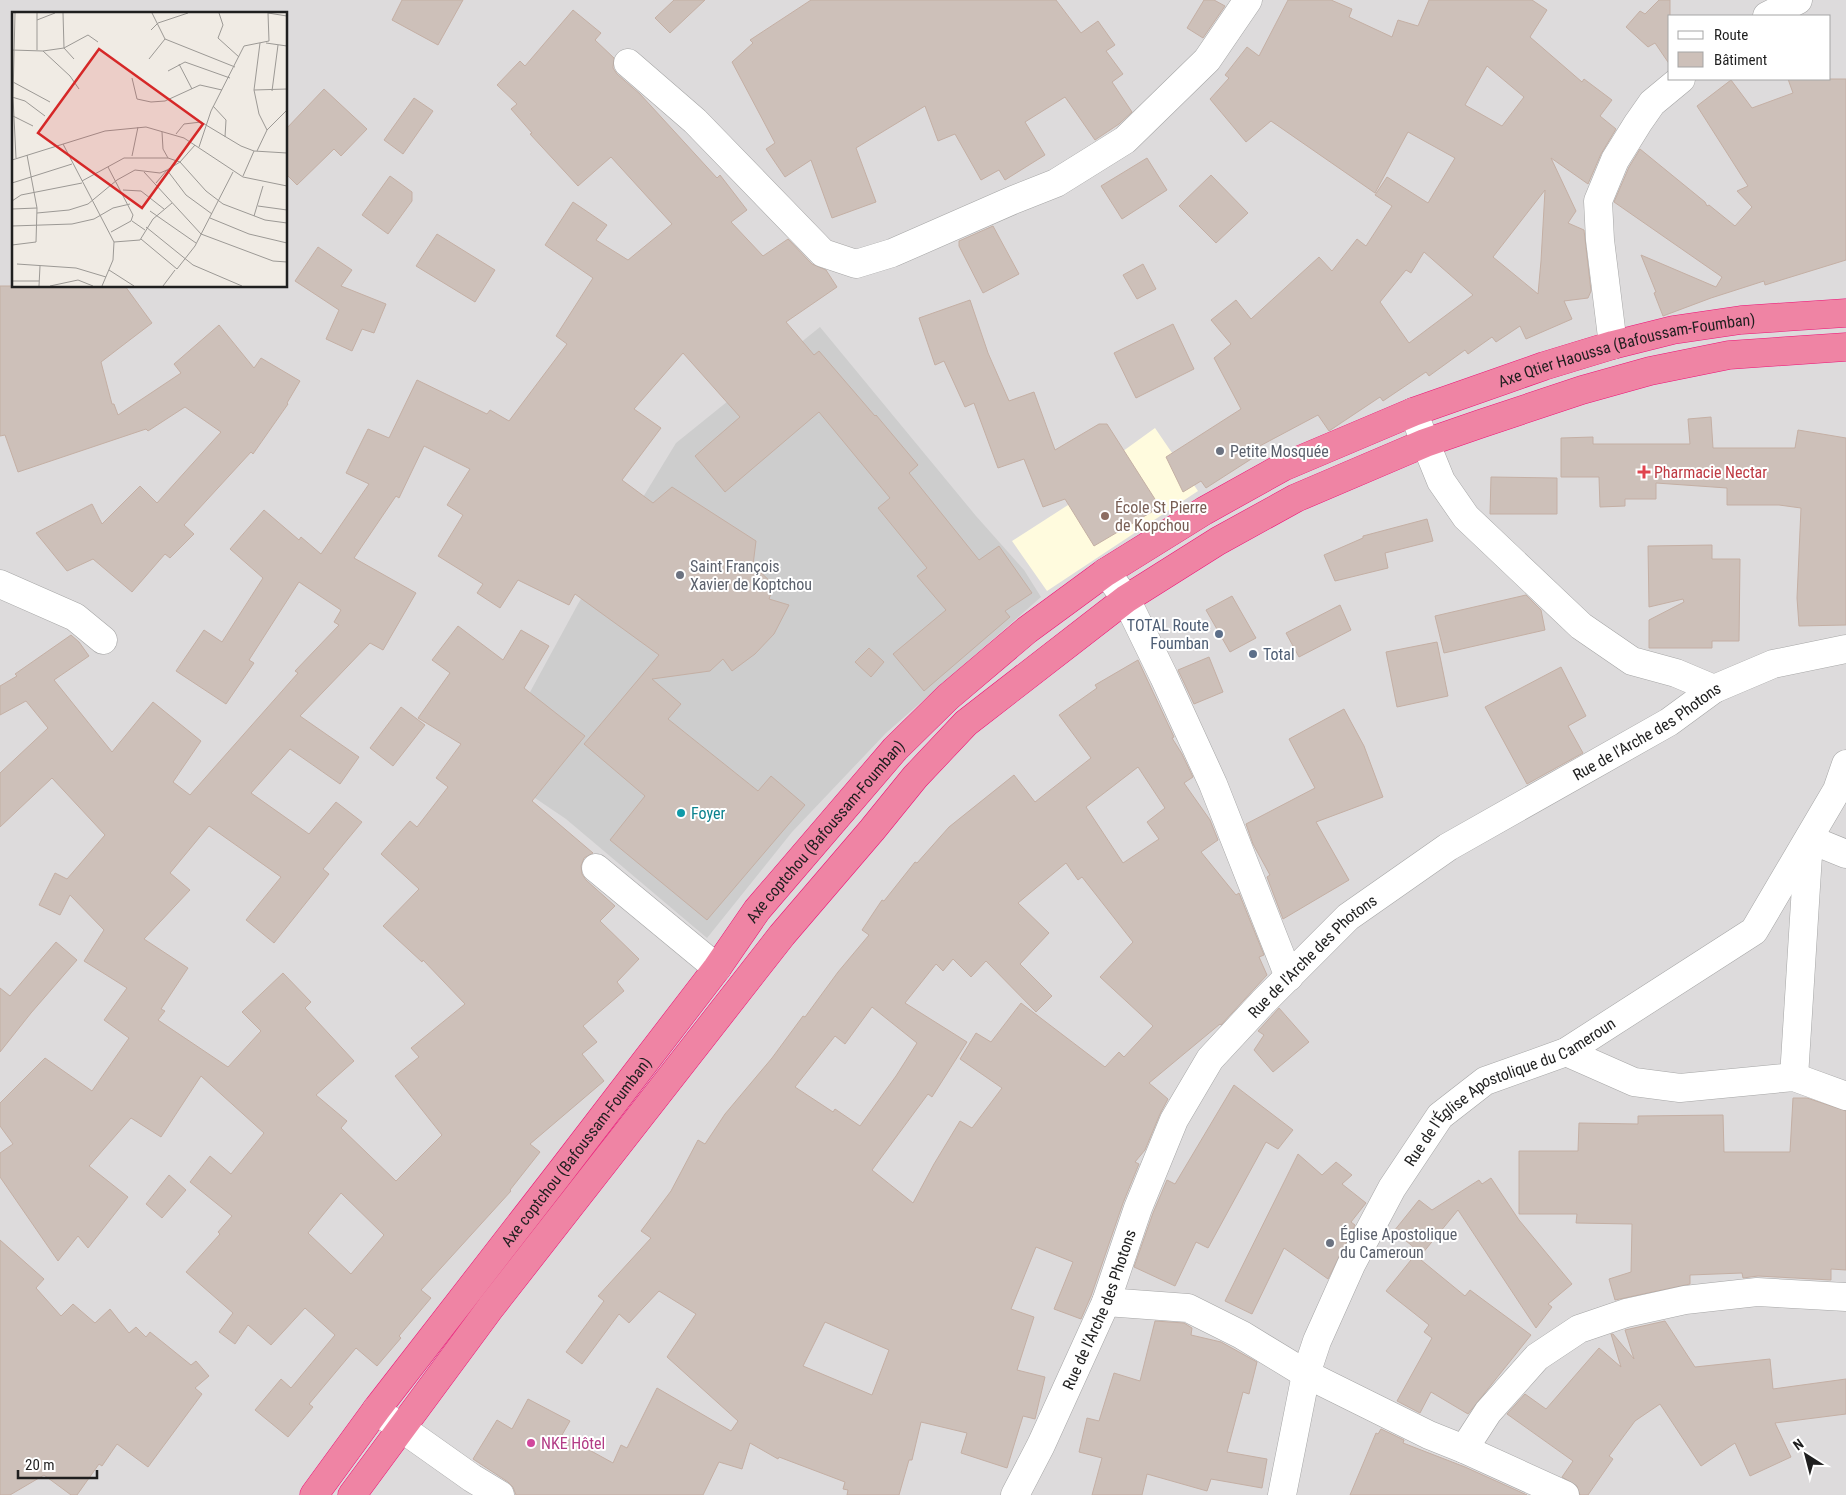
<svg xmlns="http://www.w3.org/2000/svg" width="1846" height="1495" font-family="'Roboto Condensed',sans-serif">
	<rect width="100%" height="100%" fill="#f0ebe4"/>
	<path fill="#dddbdc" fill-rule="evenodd" d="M0 0H1846V1495H0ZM14 14H286V286H14ZM1670 16H1830V79H1670Z"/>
	<polygon fill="#fffbde" points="1155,428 1198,491 1047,591 1012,541 1093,489 1090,475"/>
	<polygon fill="#cdcdcd" points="820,327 976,516 1024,570 1041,597 886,733 792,832 707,938 566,819 504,777 529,694 578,604 676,443"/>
	<g fill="#cdc0b9" stroke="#c4afa4" fill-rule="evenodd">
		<polygon points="402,0 463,0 438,45 392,20"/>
		<polygon points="674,0 705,0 670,33 655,18"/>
		<polygon points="811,0 1056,0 1081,33 1098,21 1115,45 1106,51 1123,74 1112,82 1132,112 1119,124 1095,140 1065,97 1025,122 1045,155 1005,180 999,170 981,180 955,134 938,141 925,106 856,148 876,202 832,218 811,160 785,177 766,149 775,143 732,62 753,43 750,40"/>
		<polygon points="1204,0 1214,0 1225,6 1203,38 1187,28"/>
		<path d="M1288 0H1331L1352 9 1349 17 1392 37 1398 20 1418 26 1429 0H1532L1547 10 1530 37 1582 82 1584 79 1612 100 1600 116 1616 129 1601 154 1588 184 1551 158 1576 211 1568 223 1584 230 1591 291 1588 298 1564 301 1572 319 1526 339 1520 326 1496 342 1492 337 1468 354 1465 350 1429 376 1426 372 1383 401 1380 397 1329 431 1318 415 1256 448 1259 454 1206 488 1201 481 1183 492 1166 457 1241 409 1214 358 1231 344 1211 320 1236 300 1251 319 1319 257 1332 271 1357 239 1366 246 1392 206 1375 195 1387 177 1428 203 1455 158 1408 132 1375 193 1271 121 1246 142 1210 99 1229 78 1225 75 1247 47 1259 56ZM1487 66 1524 97 1502 126 1465 105ZM1545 190 1541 261 1538 294 1493 257ZM1424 252 1473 295 1409 343 1380 302 1406 270 1411 273Z"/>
		<polygon points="1659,0 1670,0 1670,65 1655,43 1648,47 1626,27 1640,11 1645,14"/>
		<path d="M573 10 601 33 595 40 614 58 613 68 617 74 640 94 717 178 720 175 747 210 731 222 763 256 788 239 812 264 826 270 837 287 786 322 814 355 819 351 875 416 876 415 918 465 909 473 979 560 999 546 1032 593 1005 611 1010 617 924 691 893 654 946 610 917 576 927 568 878 508 890 498 819 412 725 492 695 456 740 417 683 353 634 409 661 428 622 480 653 503 672 487 756 541 753 565 774 585 769 599 789 605 774 634 755 654 732 671 723 659 710 671 652 679 681 704 668 719 758 791 771 776 805 805 707 920 610 840 645 796 584 744 659 655 575 594 569 605 518 580 500 608 477 593 483 584 438 556 463 515 447 505 470 469 424 446 399 498 396 496 354 558 416 593 383 650 370 643 300 716 359 757 340 784 290 749 251 793 309 834 336 802 362 822 323 869 329 874 274 943 246 920 281 877 209 826 170 873 190 890 144 939 188 968 161 1009 165 1011 158 1020 228 1067 261 1031 242 1012 283 973 311 1002 305 1008 354 1061 316 1095 347 1121 341 1128 396 1181 442 1135 395 1076 419 1057 411 1048 465 1004 423 960 422 962 383 926 419 889 381 854 410 821 417 827 448 787 436 778 461 744 418 718 450 673 432 660 458 626 503 660 521 630 549 646 524 688 585 736 532 801 593 853 584 858 581 866 582 874 586 880 615 906 600 921 639 959 617 982 624 991 583 1026 597 1042 582 1054 604 1081 530 1144 540 1152 510 1190 511 1191 421 1290 431 1298 399 1336 401 1338 377 1366 356 1348 309 1404 313 1407 288 1437 255 1410 281 1379 291 1388 335 1335 305 1308 271 1345 248 1325 235 1344 219 1332 233 1313 186 1272 220 1234 218 1232 232 1216 190 1182 210 1156 231 1174 264 1133 201 1076 161 1137 131 1118 89 1166 128 1197 88 1248 78 1236 58 1261 0 1177V1153L13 1144 0 1126V1103L45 1058 92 1091 129 1038 104 1020 127 988 84 961 104 930 70 895 60 915 39 905 55 873 67 879 105 835 52 778 0 827V773L48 728 26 701 0 715V686L17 676 15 674 71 635 79 642 89 656 54 680 112 752 153 702 201 741 173 782 190 795 298 673 295 671 339 625 334 622 341 610 299 582 249 660 254 663 226 704 176 671 204 630 222 642 263 578 230 549 264 510 299 540 301 537 321 554 369 484 346 473 368 429 389 438 417 380 487 414 490 410 509 421 567 344 556 336 593 278 545 245 573 202 607 225 596 240 628 260 672 224 611 157 578 186 530 134 532 133 511 109 517 104 497 85 520 61 525 66ZM341 1193 384 1235 351 1274 308 1233Z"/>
		<polygon points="1788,79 1846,79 1846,260 1765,285 1764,281 1711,298 1663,316 1654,293 1656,292 1641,255 1716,287 1722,277 1614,202 1629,167 1640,149 1705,202 1707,206 1709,205 1735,226 1752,207 1737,191 1748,186 1697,106 1731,80 1752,108 1793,93"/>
		<polygon points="324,89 367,129 341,156 334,149 297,185 286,174 286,129"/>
		<polygon points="414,98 433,111 403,154 384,140"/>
		<polygon points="1147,158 1167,190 1122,219 1101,186"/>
		<polygon points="1211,175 1248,213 1216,243 1179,206"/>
		<polygon points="390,176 412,192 412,201 388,234 362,215"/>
		<polygon points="993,226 1019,274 983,293 959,246 959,241"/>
		<polygon points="437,234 495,270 475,302 416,266"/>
		<polygon points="318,247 352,270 341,286 386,304 374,333 362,329 352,351 326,339 339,310 295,281"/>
		<polygon points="1143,264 1156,289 1137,299 1123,275"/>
		<polygon points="0,286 125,286 152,323 101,362 112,404 114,404 118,415 181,373 174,364 219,325 254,368 261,358 300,381 287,403 288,404 253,454 251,452 184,525 194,534 170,558 165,554 132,592 93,559 67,571 36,533 92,504 102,524 140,486 157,503 221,432 185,407 148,431 146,429 18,472 5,435 0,436"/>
		<polygon points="970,300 988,353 1009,401 1034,392 1055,450 1099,424 1107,424 1160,507 1094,546 1065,499 1043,507 1024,459 998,468 974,403 965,407 944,361 935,365 919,318"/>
		<polygon points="1173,324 1194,369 1136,398 1114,353"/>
		<polygon points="1711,417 1713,448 1795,448 1798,430 1846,438 1846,625 1799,626 1797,598 1801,508 1779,505 1727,505 1727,488 1656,483 1656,499 1625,499 1625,506 1600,507 1599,477 1561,477 1561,438 1593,437 1593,444 1690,444 1688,419"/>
		<polygon points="1491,477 1557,478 1557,514 1490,514"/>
		<polygon points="1427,519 1433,541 1385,553 1388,568 1335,581 1324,555 1363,538 1363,536"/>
		<polygon points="1712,545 1712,559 1740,559 1739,641 1712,641 1712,648 1649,648 1649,620 1684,602 1683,599 1649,607 1648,546"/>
		<polygon points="1526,595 1541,610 1545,630 1444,653 1435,616"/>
		<polygon points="1232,596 1256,638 1230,652 1206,610"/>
		<polygon points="1340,605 1351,630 1299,657 1286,633"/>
		<polygon points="1437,642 1448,696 1397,707 1386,652"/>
		<polygon points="869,648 884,662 871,677 855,662"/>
		<polygon points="1209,657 1223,692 1194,704 1178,670"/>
		<path d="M1138 660 1174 737 1172 738 1182 754 1193 777 1184 783 1210 820 1218 840 1201 852 1236 895 1239 893 1264 955 1259 957 1267 975 1221 1025 1220 1024 1149 1083 1168 1099 1160 1114 1145 1150 1135 1162 1139 1164 1123 1203 1091 1296 1081 1319 1054 1309 1073 1262 1036 1247 1011 1309 1034 1317 1017 1370 1045 1377 1035 1419 1023 1416 1007 1468 961 1453 967 1433 921 1422 912 1460H909L899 1495H847L848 1490 843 1489 845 1482 779 1457 778 1459 750 1443 742 1469 719 1462 703 1495H516L513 1487 508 1482 473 1459 497 1420 512 1429 528 1399 570 1421 562 1435 613 1463 621 1445 627 1448 657 1388 731 1431 738 1421 667 1357 696 1314 659 1291 629 1323 619 1314 582 1364 566 1352 604 1301 598 1296 651 1238 641 1231 671 1191 698 1140 705 1144 725 1114 772 1058 803 1016 805 1017 838 972 869 935 862 930 882 900 884 901 915 862 917 863 949 827 1014 775 1035 802 1091 758 1059 715 1097 688 1095 685ZM1138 767 1165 808 1147 822 1159 839 1123 863 1086 807ZM1066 863 1078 880 1082 877 1133 942 1100 977 1153 1026 1124 1057 1119 1052 1105 1067 1021 1003 991 1042 976 1033 960 1059 1002 1088 972 1128 960 1121 934 1164 913 1203 872 1170 928 1094 932 1097 967 1042 905 1003 936 964 943 971 953 959 971 977 986 961 1036 1012 1052 996 1020 964 1049 933 1018 903ZM872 1007 917 1043 896 1076 860 1126 835 1109 833 1112 795 1087 835 1036 845 1044ZM825 1322 889 1350 872 1395 803 1366Z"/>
		<polygon points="1561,667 1586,716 1568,726 1583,753 1527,784 1485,707"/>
		<polygon points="401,707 425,725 393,766 370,748"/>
		<polygon points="1344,709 1364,746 1383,797 1316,822 1349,880 1283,919 1267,877 1270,875 1253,844 1246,824 1315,788 1289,739"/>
		<polygon points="56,942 77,960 31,1013 0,1052 0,988 10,996"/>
		<polygon points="1279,1008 1309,1042 1273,1072 1254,1050 1264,1035 1258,1031"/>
		<polygon points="1234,1085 1293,1130 1278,1149 1266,1142 1208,1248 1196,1242 1175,1286 1134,1267 1153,1213 1167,1180 1175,1184"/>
		<polygon points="1793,1098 1807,1098 1846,1111 1846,1270 1831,1269 1831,1280 1758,1276 1743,1278 1742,1273 1690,1275 1690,1284 1615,1300 1609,1279 1631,1272 1632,1224 1576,1223 1577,1214 1519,1214 1519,1151 1578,1151 1579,1123 1638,1124 1638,1116 1723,1115 1724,1152 1790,1152"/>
		<polygon points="1298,1154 1322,1175 1336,1162 1352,1175 1342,1184 1366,1203 1351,1222 1355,1225 1328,1279 1284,1248 1252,1314 1225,1301"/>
		<polygon points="169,1175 186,1190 162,1218 146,1204"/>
		<polygon points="1491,1178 1519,1220 1572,1284 1548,1304 1552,1307 1536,1328 1458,1210 1422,1254 1394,1231 1419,1200 1432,1210 1479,1180 1482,1184"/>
		<polygon points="0,1240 44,1279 36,1288 61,1316 73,1304 95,1323 110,1309 129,1333 136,1327 146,1337 150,1332 191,1365 196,1361 209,1376 195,1388 202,1394 148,1467 117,1444 102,1466 99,1464 77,1495 71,1495 44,1475 10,1495 0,1495"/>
		<polygon points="1415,1255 1465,1296 1470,1290 1531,1335 1468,1414 1431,1392 1420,1413 1397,1401 1432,1338 1424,1332 1429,1325 1386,1291"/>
		<polygon points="1155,1321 1184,1323 1192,1328 1191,1335 1221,1342 1257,1362 1249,1394 1243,1392 1227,1452 1267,1459 1262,1488 1211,1479 1207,1491 1147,1474 1142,1495 1092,1495 1102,1458 1079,1452 1087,1418 1099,1421 1114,1373 1140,1381"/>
		<polygon points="1665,1321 1695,1367 1770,1359 1773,1389 1846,1379 1846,1414 1775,1423 1791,1457 1750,1476 1735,1443 1701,1466 1660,1404 1635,1421 1609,1456 1613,1459 1588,1495 1580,1495 1577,1486 1562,1477 1573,1461 1507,1414 1525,1394 1546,1409 1599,1348 1621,1367 1611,1334 1613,1334 1634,1359 1625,1330"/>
		<polygon points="1381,1429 1404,1440 1403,1443 1465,1467 1527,1495 1350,1495 1376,1433 1378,1434"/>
	</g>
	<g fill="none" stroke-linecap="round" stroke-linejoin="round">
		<g stroke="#a6a6a6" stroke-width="29">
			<g id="minor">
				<polyline points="1767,16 1798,0"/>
				<polyline points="628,63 695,121 823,253 856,264 892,253 1013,200 1056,183 1125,140 1207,60 1248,0"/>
				<polyline points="1613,345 1600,240 1598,201 1615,160 1638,123 1652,103 1681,79"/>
				<polyline points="1413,412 1441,481 1466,517 1581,626 1632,661 1676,673 1714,689"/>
				<polyline points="1106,572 1126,599 1164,677 1213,784 1289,977"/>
				<polyline points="0,584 75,617 103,640"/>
				<polyline points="596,868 717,968"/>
				<polyline points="1566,1052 1634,1082 1680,1088 1794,1077 1846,1096"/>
				<polyline points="1794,1077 1809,839 1846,854"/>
				<polyline points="1106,1302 1188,1308 1242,1335 1306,1374 1429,1435 1464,1449 1565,1495"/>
				<polyline points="376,1410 472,1478 500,1495"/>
				<polyline points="1464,1449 1488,1412 1537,1357 1579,1329 1626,1313 1685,1300 1757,1292 1846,1297"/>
				<path id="s1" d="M1015 1495 1041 1445 1106 1302 1138 1208 1174 1120 1210 1059 1263 1002 1348 917 1448 847 1669 722 1714 689 1773 664 1846 649"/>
				<path id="s2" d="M1282 1495 1306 1374 1317 1341 1351 1265 1392 1188 1440 1116 1485 1081 1566 1052 1754 931 1837 790 1846 764"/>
			</g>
		</g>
		<g stroke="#ec1376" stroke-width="29">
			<g id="highway">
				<path id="s3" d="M314 1495 376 1410 559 1174 717 968 757 910 895 749 948 697 1027 630 1106 572 1204 511 1283 467 1413 412 1544 366 1613 345 1673 330 1741 320 1846 313"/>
				<polyline points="352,1495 491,1307 782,935 872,830 915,777 966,723 1126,599 1218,541 1296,498 1425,443 1480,424 1582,390 1650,371 1729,355 1846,347"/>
			</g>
		</g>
		<use href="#minor" stroke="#fff" stroke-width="28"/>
		<use href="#highway" stroke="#ef84a4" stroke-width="28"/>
	</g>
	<g fill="#6b7280" stroke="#fff" stroke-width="2">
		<circle cx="1220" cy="451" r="5"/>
		<circle cx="680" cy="575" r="5"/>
		<circle cx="1330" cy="1243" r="5"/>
	</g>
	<path fill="#e0444e" stroke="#fff" stroke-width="2" d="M1641.5 464.5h5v5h5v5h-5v5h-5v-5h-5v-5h5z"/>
	<circle fill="#8d6e63" stroke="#fff" stroke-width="2" cx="1105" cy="516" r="5"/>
	<g fill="#5c6f8a" stroke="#fff" stroke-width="2">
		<circle cx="1219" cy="634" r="5"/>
		<circle cx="1253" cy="654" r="5"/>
	</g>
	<circle fill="#0f9aa8" stroke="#fff" stroke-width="2" cx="681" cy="813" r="5"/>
	<circle fill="#d1479c" stroke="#fff" stroke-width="2" cx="531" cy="1443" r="5"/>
	<g text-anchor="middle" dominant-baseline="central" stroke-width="4" stroke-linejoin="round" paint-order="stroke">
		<g font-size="16" fill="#1f1f1f" stroke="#fff">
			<text stroke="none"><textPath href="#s3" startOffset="1792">Axe Qtier Haoussa (Bafoussam-Foumban)</textPath></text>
			<text stroke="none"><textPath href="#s1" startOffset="1029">Rue de l'Arche des Photons</textPath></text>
			<text stroke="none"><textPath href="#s3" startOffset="838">Axe coptchou (Bafoussam-Foumban)</textPath></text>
			<text stroke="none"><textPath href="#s1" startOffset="624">Rue de l'Arche des Photons</textPath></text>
			<text stroke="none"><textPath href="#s2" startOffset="486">Rue de l'Église Apostolique du Cameroun</textPath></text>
			<text stroke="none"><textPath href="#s3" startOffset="432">Axe coptchou (Bafoussam-Foumban)</textPath></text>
			<text stroke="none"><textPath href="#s1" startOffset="204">Rue de l'Arche des Photons</textPath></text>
		</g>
		<g font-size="16" fill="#5b616d" stroke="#fff" text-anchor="start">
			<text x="1230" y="451">Petite Mosquée</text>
			<text x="690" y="566">Saint François<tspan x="690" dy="18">Xavier de Koptchou</tspan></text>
			<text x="1340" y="1234">Église Apostolique<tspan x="1340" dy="18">du Cameroun</tspan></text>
		</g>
		<g font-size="16" fill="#be3a42" stroke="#fff" text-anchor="start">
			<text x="1654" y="472">Pharmacie Nectar</text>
		</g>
		<g font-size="16" fill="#785e54" stroke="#fff" text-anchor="start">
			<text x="1115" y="507">École St Pierre<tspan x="1115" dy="18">de Kopchou</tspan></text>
		</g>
		<g font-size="16" fill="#4e5e75" stroke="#fff" text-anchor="end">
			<text x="1209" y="625">TOTAL Route<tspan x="1209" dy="18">Foumban</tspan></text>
			<text x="1263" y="654" text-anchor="start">Total</text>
		</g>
		<g font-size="16" fill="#0d838f" stroke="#fff" text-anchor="start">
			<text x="691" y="813">Foyer</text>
		</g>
		<g font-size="16" fill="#b23c85" stroke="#fff" text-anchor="start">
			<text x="541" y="1443">NKE Hôtel</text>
		</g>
	</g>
	<g transform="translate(12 12)">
		<rect width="275" height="275" fill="#f0ebe4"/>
		<path fill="none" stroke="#9c9995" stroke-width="1" d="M3 1 1 85 4 146M51 1 52 36 62 47M140 1 153 27 223 55M207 1 211 13 206 26 227 45M256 1 275 4M25 8 43 1M139 18 146 11 176 1M248 31 242 78 247 102 255 118M254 31 275 34M0 38 31 39 58 64 67 77M25 38V1M31 39 52 36 76 23 86 30M137 47 153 27M167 52 180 77M156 59 173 50 218 66M120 66 125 87 139 90 153 89 188 73 210 78M1 70 38 90M242 78 275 77M260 79 266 33M0 85 13 89 33 104M201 94 214 108 213 125M1 104 21 114M150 120 151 137 156 146M164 122 172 112 189 110 229 134 242 139 275 141M51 132 102 230 101 248 90 274M187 135 199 99 232 34 257 29 256 1M245 139 255 118 275 98M120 144 126 115M0 148 93 119 134 115 172 126 231 165 275 174M96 155 121 203 119 209 99 220M132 160 189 222 261 249 275 250M231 164 242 139M70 169 112 146H156L168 150 194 179 211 192 253 208 275 211M0 171 60 152M144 171 155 158 174 183 200 202M111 178 129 179 152 197M0 189 9 183 70 171M246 194 275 198M0 197 25 196M138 199 184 231M25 201 57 198 76 192 105 168 123 158 148 161 155 158 168 150 183 133M242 204 251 174M198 206 237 222 275 231M120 209 133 218M0 214 60 212 82 207 101 196 118 192M134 215 181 253 230 274M129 227 165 257 183 234 221 160M102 230 128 228 141 207 160 191M0 233 24 230 25 196 15 143M5 252 64 256 94 265M97 258 122 274M0 269H27M27 274 28 254M38 274 66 268 81 274M151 274 163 258"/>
		<path fill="#d62828" fill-opacity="0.15" stroke="#d62828" stroke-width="2.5" d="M87 37 191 112 130 196 26 121Z"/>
		<rect width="275" height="275" fill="none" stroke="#1f1f1f" stroke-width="2.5"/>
	</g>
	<rect x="1668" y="15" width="162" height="65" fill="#ffffff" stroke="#a5a5a5"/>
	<rect x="1678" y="31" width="25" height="8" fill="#ffffff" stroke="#a5a5a5"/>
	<text x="1714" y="40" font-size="15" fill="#1f1f1f">Route</text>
	<rect x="1678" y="52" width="25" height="15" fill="#cdc0b9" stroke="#a5a5a5"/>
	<text x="1714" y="65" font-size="15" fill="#1f1f1f">Bâtiment</text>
	<g transform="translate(1806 1455) rotate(324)" stroke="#ffffff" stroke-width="4" paint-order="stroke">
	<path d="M0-4L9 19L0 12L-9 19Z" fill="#1f1f1f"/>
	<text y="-8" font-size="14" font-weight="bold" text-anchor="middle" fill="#1f1f1f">N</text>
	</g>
	<path d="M18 1470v8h79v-8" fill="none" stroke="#1f1f1f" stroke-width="2.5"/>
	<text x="25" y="1470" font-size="15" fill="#1f1f1f" stroke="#ffffff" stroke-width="4" paint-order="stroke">20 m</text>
</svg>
